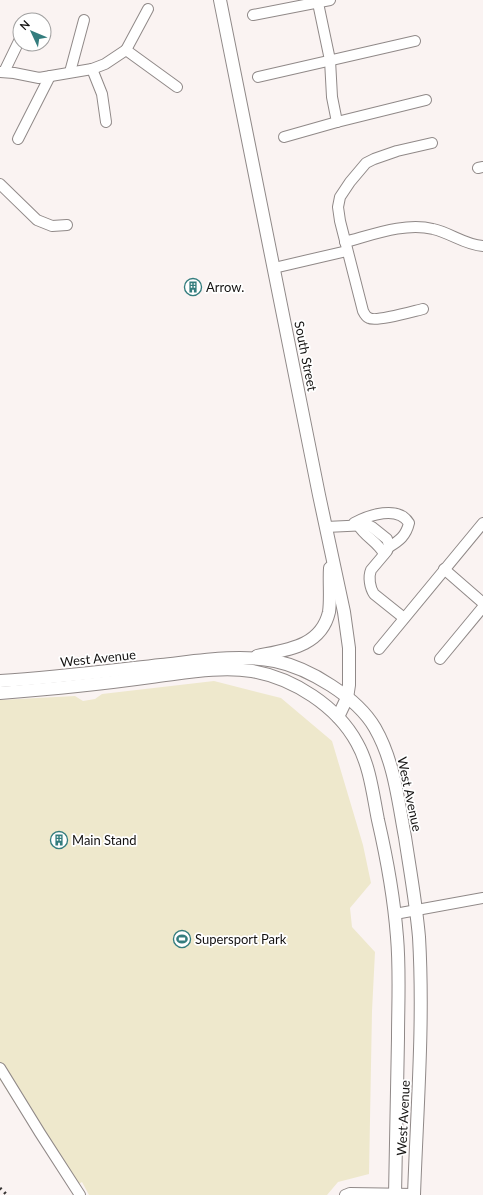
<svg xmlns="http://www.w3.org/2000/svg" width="483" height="1195" font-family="Lato,sans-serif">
	<rect width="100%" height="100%" fill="#faf3f2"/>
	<polygon fill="#eee8cc" points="214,681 281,698 332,741 363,845 371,883 350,908 352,927 375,952 372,1011 369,1174 338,1182 327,1195 89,1195 82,1182 70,1189 0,1080 0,700 75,696 83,701 95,699 102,694"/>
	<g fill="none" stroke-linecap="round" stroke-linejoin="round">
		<g stroke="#908988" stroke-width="12">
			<g id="minor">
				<polyline points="318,3 330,60 332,97 337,122"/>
				<polyline points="253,15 330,0"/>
				<polyline points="126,50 148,9"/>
				<polyline points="92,69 102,94 106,122"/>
				<polyline points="0,72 14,73 39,78 92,69 105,64 126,50 177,87"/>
				<polyline points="4,72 20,39"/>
				<polyline points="70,72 84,20"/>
				<polyline points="258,77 415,41"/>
				<polyline points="284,137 337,122 426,100"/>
				<polyline points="18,139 50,76"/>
				<polyline points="478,168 483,167"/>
				<polyline points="0,184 37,220 52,226 67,225"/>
				<path d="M345 242C372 235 405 222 433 229 451 233 465 245 483 246"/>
				<polyline points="274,268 347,251"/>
				<path d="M423 309C414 311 376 322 369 318 366 317 364 313 363 311L340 221 338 207 340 197 350 182 366 163 374 159 397 151 432 143"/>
				<path d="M354 523C369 515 398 505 409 523 406 536 399 541 389 547"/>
				<path d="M358 525C365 537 378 542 384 554"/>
				<path d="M326 527 368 525 372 527 387 539 389 545 387 551 371 570C368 577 370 588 374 594L404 618"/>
				<polyline points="444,569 483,603"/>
				<polyline points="379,649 483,523"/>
				<polyline points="440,659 483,607"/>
				<polyline points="395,914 483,898"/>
				<polyline points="0,1068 40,1133 80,1195"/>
				<polyline points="345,1195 350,1193 414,1194"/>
			</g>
		</g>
		<g stroke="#908988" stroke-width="14">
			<g id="tertiary">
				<polyline points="220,0 319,495 344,612 349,648 349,685 347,698 338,717"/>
				<path d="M257 656C286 650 321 647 329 612 331 599 329 581 330 568"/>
				<path d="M0 681C54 678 108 671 161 665 198 661 238 654 275 661 309 668 357 697 375 728 394 761 398 800 405 837 410 870 416 903 419 937 424 1023 417 1109 414 1195"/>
				<path d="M0 693C51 689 101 684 151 677 185 673 219 666 252 671 293 678 337 706 357 743 370 766 373 795 378 820 387 859 394 898 397 937 400 971 398 1005 398 1038 397 1091 396 1143 395 1195"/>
			</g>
		</g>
		<use href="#minor" stroke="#fff" stroke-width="10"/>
		<use href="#tertiary" stroke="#fff" stroke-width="12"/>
		<polyline stroke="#383534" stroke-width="3" stroke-dasharray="2 4" stroke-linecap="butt" points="0,1188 7,1195"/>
	</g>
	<defs>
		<g id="building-ring" transform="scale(0.9)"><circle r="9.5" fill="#fff" stroke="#347d7e" stroke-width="1.5"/><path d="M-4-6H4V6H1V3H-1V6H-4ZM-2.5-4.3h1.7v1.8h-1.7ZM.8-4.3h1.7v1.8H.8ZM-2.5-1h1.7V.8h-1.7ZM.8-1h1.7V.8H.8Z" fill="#347d7e"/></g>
		<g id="stadium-ring" transform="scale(0.9)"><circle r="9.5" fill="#fff" stroke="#347d7e" stroke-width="1.5"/><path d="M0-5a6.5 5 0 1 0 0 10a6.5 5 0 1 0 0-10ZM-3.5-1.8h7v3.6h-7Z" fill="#347d7e"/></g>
	</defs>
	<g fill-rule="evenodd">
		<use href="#building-ring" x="193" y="287"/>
		<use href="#building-ring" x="59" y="840"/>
		<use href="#stadium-ring" x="182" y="939"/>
	</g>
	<g text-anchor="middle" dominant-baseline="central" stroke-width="3.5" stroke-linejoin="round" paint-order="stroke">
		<g font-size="13" fill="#141211" stroke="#fff" text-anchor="start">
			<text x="206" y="287">Arrow.</text>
			<text x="72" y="840">Main Stand</text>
			<text x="195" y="939">Supersport Park</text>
		</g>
		<g font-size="13" fill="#141211" stroke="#fff">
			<text transform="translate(306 356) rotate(79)">South Street</text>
			<text transform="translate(98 658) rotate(-6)">West Avenue</text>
			<text transform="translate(410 794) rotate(78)">West Avenue</text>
			<text transform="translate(403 1118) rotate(-87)">West Avenue</text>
		</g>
	</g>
	<g transform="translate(32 32) rotate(314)"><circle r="19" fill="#ffffff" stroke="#a1a0a0"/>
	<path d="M0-3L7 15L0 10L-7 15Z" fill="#347d7e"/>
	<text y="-6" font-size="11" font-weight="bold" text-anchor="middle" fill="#141211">N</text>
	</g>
</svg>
